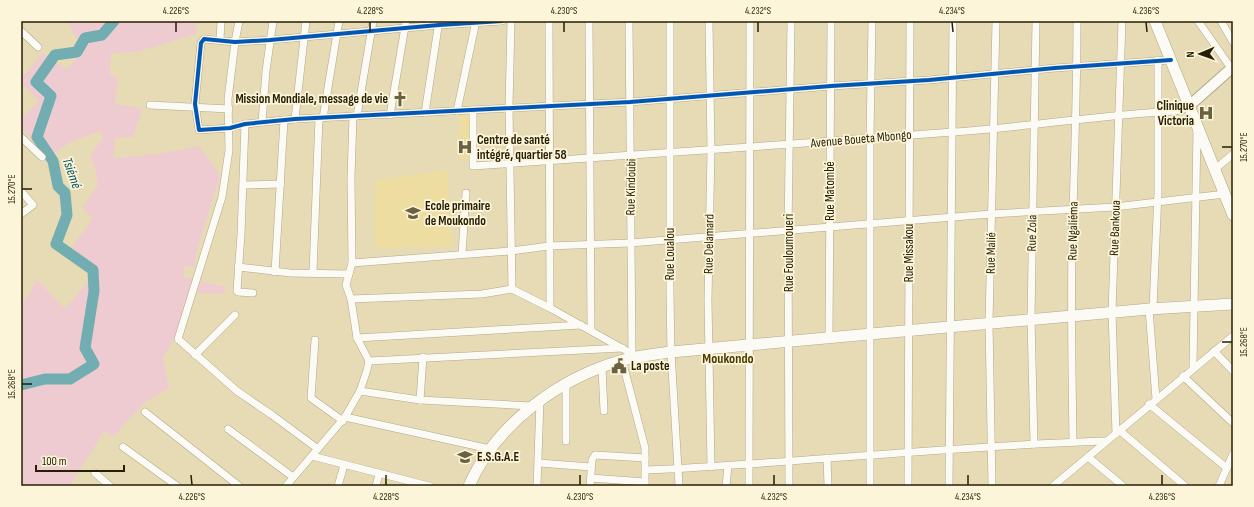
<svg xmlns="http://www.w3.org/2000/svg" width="1254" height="507" font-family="'Sofia Sans Condensed',sans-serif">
	<rect width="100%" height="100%" fill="#e6dbb5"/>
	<g fill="#eddda1">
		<polygon points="473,113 469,159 460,159 460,114"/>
		<polygon points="447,170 452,246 375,248 375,180"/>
	</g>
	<polygon fill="#eecbd1" points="70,21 195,21 196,34 137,52 111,53 110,75 118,78 115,104 142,109 133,137 115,138 114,158 158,154 199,146 220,175 196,253 195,267 185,266 183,277 226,287 224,293 191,293 185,320 163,358 169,388 144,403 113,437 104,431 70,486 21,486 21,296 25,300 37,280 65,309 93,276 72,247 93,218 82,208 98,185 95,168 90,156 103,138 100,131 70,142 50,156 21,129 21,119 39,101 21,82 21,79 43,53 66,69 84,52 68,23"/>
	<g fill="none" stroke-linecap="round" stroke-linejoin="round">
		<polyline stroke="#72aeb1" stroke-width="11" points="21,385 45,379 70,379 94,364 85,348 94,291 93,270 56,244 67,215 65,193 58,186 53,161 37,137 51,96 36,82 55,55 77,52 85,38 102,35 114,21"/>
		<g stroke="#b1a88b" stroke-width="8">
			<g id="street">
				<polyline points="239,21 235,42 228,99 229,150 222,197 178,339 237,391 272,415 318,449"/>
				<polyline points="502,21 439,25 270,40 235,42 204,39 201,43 195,104 199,130 230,128 245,124 295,119 630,102 831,86 929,80 1055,68 1171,60"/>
				<polyline points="511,21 509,107 512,289"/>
				<polyline points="549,21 550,308"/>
				<polyline points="589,21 591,330"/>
				<polyline points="629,21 632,353"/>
				<polyline points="670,21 670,294 671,352 679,486"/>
				<polyline points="709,21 711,150 708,300 711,467"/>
				<polyline points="1198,21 1231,68"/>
				<polyline points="1221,21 1233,42"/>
				<polyline points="21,31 38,47"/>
				<polyline points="220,40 221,21"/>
				<polyline points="150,105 229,109"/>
				<path d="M473 110V166C634 156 793 144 953 132 1028 127 1101 115 1175 111L1184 109 1189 106"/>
				<polyline points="457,111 476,21"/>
				<polyline points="425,113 439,21"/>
				<polyline points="390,115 406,21"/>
				<polyline points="357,116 373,21"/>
				<polyline points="323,118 339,21"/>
				<polyline points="295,119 306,21"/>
				<polyline points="262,122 266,71 273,21"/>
				<polyline points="245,124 241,234 237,291 238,292 253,293"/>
				<polyline points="21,137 42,157"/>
				<polyline points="1214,170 1233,154"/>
				<polyline points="244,185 281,184"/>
				<polyline points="21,191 33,205 21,214"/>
				<polyline points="462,254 466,193"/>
				<polyline points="352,263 511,251 549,246 630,243 991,214 1115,207 1225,194"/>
				<polyline points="238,267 290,273 349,274"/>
				<polyline points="275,272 284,120"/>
				<polyline points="313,272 319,118"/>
				<polyline points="351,299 482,294 512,289 550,308 634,355"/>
				<polyline points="1153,308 1158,193 1158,60"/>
				<polyline points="1149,309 1156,399"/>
				<polyline points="357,338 581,325"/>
				<polyline points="829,338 831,21"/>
				<polyline points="315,340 311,398 343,421"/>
				<polyline points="1214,351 1233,371"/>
				<polyline points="195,355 235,315"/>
				<polyline points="622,360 645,448 645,486"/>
				<polyline points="369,361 622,348"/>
				<polyline points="1193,367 1197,130"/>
				<polyline points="602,368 604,411"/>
				<polyline points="1183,376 1233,423"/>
				<polyline points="566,385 566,441"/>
				<polyline points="360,391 420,400 531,406"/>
				<polyline points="420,400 423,357"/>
				<polyline points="1149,404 1227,468"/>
				<polyline points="145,412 239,486"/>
				<polyline points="345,417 490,449"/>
				<polyline points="228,429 293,477"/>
				<polyline points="1119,430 1185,486"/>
				<polyline points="1116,434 1112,312 1122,21"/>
				<path d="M1073 442C1072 364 1070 286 1073 209 1075 146 1077 84 1077 21"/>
				<polyline points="1034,444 1031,319 1036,21"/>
				<polyline points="123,447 177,486"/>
				<polyline points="312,456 429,486"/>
				<polyline points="1088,457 1123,486"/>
				<polyline points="827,458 828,486"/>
				<polyline points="539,463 591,467"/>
				<path d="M646 470C799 463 951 446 1105 441"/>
				<polyline points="95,473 110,486"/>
				<polyline points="591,478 645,482"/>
				<polyline points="286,486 345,417 360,391 367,370 369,361 357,338 351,299 346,285 352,263 351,178 353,116"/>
				<polyline points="338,486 344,465"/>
				<polyline points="376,486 379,474"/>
				<polyline points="537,486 540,401"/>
				<polyline points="590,486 592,460 595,455 645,458"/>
				<polyline points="726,486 728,466"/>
				<polyline points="749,486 750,21"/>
				<polyline points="789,486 788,231 791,21"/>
				<polyline points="870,486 870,137 872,21"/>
				<polyline points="908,486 910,21"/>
				<polyline points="949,486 953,21"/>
				<polyline points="992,486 989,323 996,21"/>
				<polyline points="1053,486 1233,336"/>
				<polyline points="1219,486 1233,454"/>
			</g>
		</g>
		<g stroke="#b1a88b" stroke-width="12">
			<polyline id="secondary" points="1189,106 1233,67"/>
		</g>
		<g stroke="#b1a88b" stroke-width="12">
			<g id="primary">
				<polyline points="1155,21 1233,215"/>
				<path d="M469 486C496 424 559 378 623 360 639 356 655 354 671 352L1149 309 1233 304"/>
			</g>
		</g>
		<use href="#street" stroke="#fbfaf4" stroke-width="7"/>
		<use href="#secondary" stroke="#fbfaf4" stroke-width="10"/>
		<use href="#primary" stroke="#fbfaf4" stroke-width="11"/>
		<g stroke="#fcf5da" stroke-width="6">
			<polyline id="cycleway" points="502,21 439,25 270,40 235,42 204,39 201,43 195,104 199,130 230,128 245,124 295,119 630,102 831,86 929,80 1055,68 1171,60"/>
		</g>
		<use href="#cycleway" stroke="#0057b8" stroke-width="4"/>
	</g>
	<path fill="none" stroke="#261f03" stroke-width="1.5" d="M176 22V32M370 22V32M564 22V32M758 22V32M952 22 953 32M1146 22 1147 32M1222 147H1232M22 189H32M1222 342H1232M22 384H32M191 475 192 485M386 475V485M580 475V485M774 475V485M968 475V485M1162 475V485"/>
	<defs>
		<g id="church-bare" transform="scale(1.2)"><path d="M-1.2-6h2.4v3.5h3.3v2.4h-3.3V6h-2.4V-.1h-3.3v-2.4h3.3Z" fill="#696141" stroke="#fcf5da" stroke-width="2.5" paint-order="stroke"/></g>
		<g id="hospital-bare" transform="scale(1.2)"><path d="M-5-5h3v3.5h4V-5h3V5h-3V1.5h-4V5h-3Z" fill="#696141" stroke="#fcf5da" stroke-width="2.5" paint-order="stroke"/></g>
		<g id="school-bare" transform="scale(1.2)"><path d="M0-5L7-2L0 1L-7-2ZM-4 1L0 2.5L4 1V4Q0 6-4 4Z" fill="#696141" stroke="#fcf5da" stroke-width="2.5" paint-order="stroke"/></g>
		<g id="civic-bare" transform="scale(1.2)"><path d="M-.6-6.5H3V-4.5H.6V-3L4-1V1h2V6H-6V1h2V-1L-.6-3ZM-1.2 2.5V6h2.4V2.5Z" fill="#696141" stroke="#fcf5da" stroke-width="2.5" paint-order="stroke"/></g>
	</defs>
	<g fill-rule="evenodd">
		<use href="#church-bare" x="400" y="99"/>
		<use href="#hospital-bare" x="1206" y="113"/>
		<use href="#hospital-bare" x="465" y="147"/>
		<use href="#school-bare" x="413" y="213"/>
		<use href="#civic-bare" x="619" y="366"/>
		<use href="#school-bare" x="465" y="457"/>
	</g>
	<g text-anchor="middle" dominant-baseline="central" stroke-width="3.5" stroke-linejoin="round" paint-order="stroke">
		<g font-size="13" font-weight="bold" fill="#261f03" stroke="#fcf5da" text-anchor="start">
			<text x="388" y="99" text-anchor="end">Mission Mondiale, message de vie</text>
			<text x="1194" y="106" text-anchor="end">Clinique<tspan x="1194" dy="15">Victoria</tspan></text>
			<text x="477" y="140">Centre de santé<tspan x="477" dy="15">intégré, quartier 58</tspan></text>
			<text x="425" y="206">Ecole primaire<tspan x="425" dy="15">de Moukondo</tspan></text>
			<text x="631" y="366">La poste</text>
			<text x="477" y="457">E.S.G.A.E</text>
		</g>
		<g font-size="13" fill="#261f03" stroke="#fcf5da">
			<text transform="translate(861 139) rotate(-5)">Avenue Boueta Mbongo</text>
			<text transform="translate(631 187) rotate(-89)">Rue Kindoubi</text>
			<text transform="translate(830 191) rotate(-90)">Rue Matombé</text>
			<text transform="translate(1115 228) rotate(-88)">Rue Bankoua</text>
			<text transform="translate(1073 231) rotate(-89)">Rue Ngaliéma</text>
			<text transform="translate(1032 233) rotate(-89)">Rue Zola</text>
			<text transform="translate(709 244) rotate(-89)">Rue Delamard</text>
			<text transform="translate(789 253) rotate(-90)">Rue Fouloumoueri</text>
			<text transform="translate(909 253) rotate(-90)">Rue Missakou</text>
			<text transform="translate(991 253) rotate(-89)">Rue Malié</text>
			<text transform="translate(670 254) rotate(-90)">Rue Loualou</text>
		</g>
		<g font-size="14" font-style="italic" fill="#055564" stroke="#fcf5da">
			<text transform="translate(72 173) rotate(70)">Tsiémé</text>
		</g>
		<g font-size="14" font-weight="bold" fill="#4a3d03" stroke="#fcf5da">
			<text x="728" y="358">Moukondo</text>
		</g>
	</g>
	<rect width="1254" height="507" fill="none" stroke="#fcf5da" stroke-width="44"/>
	<g transform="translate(1200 54) rotate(268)" stroke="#fcf5da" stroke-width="3" paint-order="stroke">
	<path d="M0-3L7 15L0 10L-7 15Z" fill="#261f03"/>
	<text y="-6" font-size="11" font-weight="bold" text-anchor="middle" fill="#261f03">N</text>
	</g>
	<path d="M36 465v6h88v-6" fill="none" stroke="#261f03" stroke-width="2"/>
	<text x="42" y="465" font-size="12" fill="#261f03" stroke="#fcf5da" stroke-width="3" paint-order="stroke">100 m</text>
	<rect x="22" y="22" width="1210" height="463" fill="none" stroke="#261f03" stroke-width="1.5"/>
	<g font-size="10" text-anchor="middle" fill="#261f03">
		<text x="176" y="14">4.226°S</text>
		<text x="370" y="14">4.228°S</text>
		<text x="564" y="14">4.230°S</text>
		<text x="758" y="14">4.232°S</text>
		<text x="952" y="14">4.234°S</text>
		<text x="1146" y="14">4.236°S</text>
		<text transform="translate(1243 147) rotate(-90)" y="4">15.270°E</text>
		<text transform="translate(11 189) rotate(-90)" y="4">15.270°E</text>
		<text transform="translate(1243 342) rotate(-90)" y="4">15.268°E</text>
		<text transform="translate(11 384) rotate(-90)" y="4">15.268°E</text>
		<text x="192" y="500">4.226°S</text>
		<text x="386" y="500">4.228°S</text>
		<text x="580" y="500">4.230°S</text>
		<text x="774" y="500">4.232°S</text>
		<text x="968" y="500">4.234°S</text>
		<text x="1162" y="500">4.236°S</text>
	</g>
</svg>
